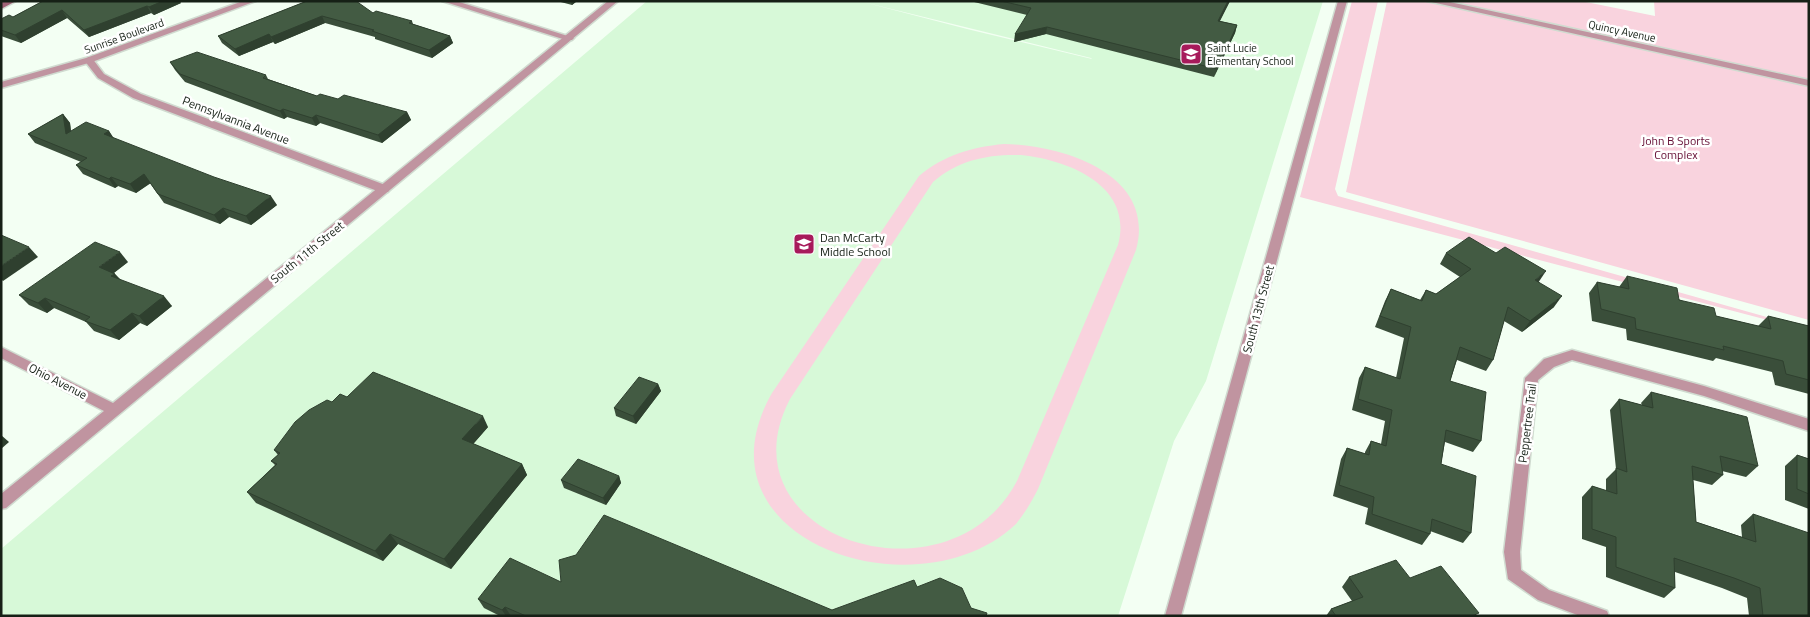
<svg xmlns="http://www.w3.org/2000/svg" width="1810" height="617" font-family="'Titillium Web',sans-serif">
	<rect width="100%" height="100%" fill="#f3fff3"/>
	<path fill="#d7f9d8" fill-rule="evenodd" d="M647 1H1323L1206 381 1174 441 1118 616H1V549ZM863 2 1091 58 1092 59 967 29Z"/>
	<g fill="#f9d3de" fill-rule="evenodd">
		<polygon points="1352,1 1378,1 1335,189 1338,196 1809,329 1809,331 1300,197"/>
		<polygon points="1387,1 1581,1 1655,16 1654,1 1809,1 1809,320 1346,192"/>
		<path d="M1004 144C1062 145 1157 174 1136 250L1038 489C1032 501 1025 513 1016 524 918 617 688 541 772 393L919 176C944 155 972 147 1004 144ZM1021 155C1069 160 1134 186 1118 245L1017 481C949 611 718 537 790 399L933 182C958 160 988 154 1021 155Z"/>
	</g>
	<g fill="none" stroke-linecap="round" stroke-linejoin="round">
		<g stroke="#d0dbd0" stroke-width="3">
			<g id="minor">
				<polygon points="442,1 456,1 574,38 572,40 566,40"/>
				<polygon points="1427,1 1445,1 1809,80 1809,86"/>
				<polygon points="89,57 92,58 104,74 141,94 388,186 390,189 388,192 380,192 133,98 98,78 84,60"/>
				<polygon points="1572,350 1704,386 1809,419 1809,431 1704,396 1572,360 1554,367 1538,380 1520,552 1521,570 1549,590 1607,611 1609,616 1580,616 1538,600 1508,579 1504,552 1525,378 1544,359"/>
			</g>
		</g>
		<g stroke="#d0dbd0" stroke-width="3">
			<g id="tertiary">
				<polygon points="243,1 256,1 92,62 1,88 1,82 86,58"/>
				<polygon points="608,1 618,1 6,508 1,509 1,494 104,411 1,358 1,347 113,403"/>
				<polygon points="1338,1 1347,1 1181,616 1165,616"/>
			</g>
		</g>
		<g stroke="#d0dbd0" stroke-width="3">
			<polygon id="secondary" points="4,1 16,1 1,9 1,3"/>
		</g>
		<use href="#minor" fill="#c094a0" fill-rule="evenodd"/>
		<use href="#tertiary" fill="#c094a0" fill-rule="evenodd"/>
		<use href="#secondary" fill="#9f6275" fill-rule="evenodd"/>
	</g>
	<g fill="#3a4e3a">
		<polygon points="43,1 179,1 181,3 154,15 151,13 89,37 67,18 21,43 1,36 1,19 13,17"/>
		<polygon points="307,1 412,21 413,24 450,36 453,43 432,58 375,39 375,37 325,23 275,44 273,42 239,56 222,43 218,36"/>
		<polygon points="557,1 577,1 572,5"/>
		<polygon points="970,1 1230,1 1220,21 1237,25 1235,33 1214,77 1046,34 1014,42 1027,15"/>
		<polygon points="170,62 266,75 268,79 317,96 407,112 411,120 382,143 320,123 316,126 287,117 284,119 185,82 175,70"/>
		<polygon points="63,114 70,123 71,131 109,131 113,138 277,205 251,225 229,217 220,224 164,203 150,183 136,193 118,186 115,188 83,174 76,165 81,162 35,143 28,134"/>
		<polygon points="1446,253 1539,282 1554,307 1522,332 1504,321 1493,360 1486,371 1457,360 1450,381 1481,441 1473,452 1445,442 1441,464 1471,533 1463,543 1430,531 1430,534 1422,545 1365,524 1368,508 1333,496 1341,459 1347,448 1365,454 1365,452 1371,441 1381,444 1385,421 1352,410 1359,378 1365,367 1396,378 1404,338 1375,327 1385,301 1391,289 1420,300 1426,290 1436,294 1460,277 1440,264"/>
		<polygon points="128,262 114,273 121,280 172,306 147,326 140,323 119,340 94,331 86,322 54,308 47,313 29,305 19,295"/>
		<polygon points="1627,276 1716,316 1758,326 1768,316 1809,326 1809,394 1775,385 1772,372 1716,358 1713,361 1627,340 1626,329 1592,321 1589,293 1597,282 1619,287"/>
		<polygon points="658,384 661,391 636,424 616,416 614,408"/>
		<polygon points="1651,392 1758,466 1746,477 1722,471 1723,475 1712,485 1693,480 1696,522 1742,537 1741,525 1753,514 1809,616 1749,616 1747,598 1722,588 1675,572 1675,588 1664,598 1606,577 1606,547 1582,539 1582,497 1592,486 1606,491 1606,479 1616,469 1610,410 1619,399 1642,405 1641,403"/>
		<polygon points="347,397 488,427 473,444 522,464 527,475 451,569 398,544 383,561 256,503 247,492 275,465 271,461 278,455 274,450 332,402"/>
		<polygon points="1797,455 1809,459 1809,509 1785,500 1785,466"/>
		<polygon points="619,476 621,483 606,505 564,488 561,480"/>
		<polygon points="1349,577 1410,578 1476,616 1326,616 1331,609 1352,601 1342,587"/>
		<polygon points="561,582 832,610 917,587 971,608 987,616 500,616 484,608 478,599"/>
	</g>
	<g fill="#2f402f">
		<polygon points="163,1 179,1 181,3 154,15 149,7"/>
		<polygon points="571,1 577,1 572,5"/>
		<polygon points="1228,1 1230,1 1216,28 1218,21"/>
		<polygon points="147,6 151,13 89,37 84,30"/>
		<polygon points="62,10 67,18 21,43 15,35"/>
		<polygon points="322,16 325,23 275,44 271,37"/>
		<polygon points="1237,25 1235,33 1214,77 1217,69"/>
		<polygon points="1047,27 1046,34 1014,42 1015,34"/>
		<polygon points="269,34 273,42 239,56 235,49"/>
		<polygon points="450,36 453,43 432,58 429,50"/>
		<polygon points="283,109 287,117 284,119 280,111"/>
		<polygon points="407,112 411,120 382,143 378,135"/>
		<polygon points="63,114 70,123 72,142 66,134"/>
		<polygon points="316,115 320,123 316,126 312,118"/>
		<polygon points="109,131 115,140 104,134"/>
		<polygon points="144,174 151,183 136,193 130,184"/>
		<polygon points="111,177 118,186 115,188 109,179"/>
		<polygon points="271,196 277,205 251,225 246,216"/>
		<polygon points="223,208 229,217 220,224 214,215"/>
		<polygon points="29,247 38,257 3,281 1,279 1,266"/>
		<polygon points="120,252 128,262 108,277 99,267"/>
		<polygon points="1546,271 1538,283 1535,280"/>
		<polygon points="115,274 124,284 111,276"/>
		<polygon points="164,296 172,306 147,326 139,316"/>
		<polygon points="1562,296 1554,307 1522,332 1530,321"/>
		<polygon points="45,298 54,308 47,313 38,303"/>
		<polygon points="132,313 140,323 119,340 110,330"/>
		<polygon points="658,384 661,391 636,424 633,416"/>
		<polygon points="483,416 488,427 468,450 462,439"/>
		<polygon points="1,435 9,442 1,449"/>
		<polygon points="522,464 527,475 451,569 444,559"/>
		<polygon points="619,476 621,483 606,505 603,498"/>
		<polygon points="390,534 398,544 383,561 375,551"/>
		<polygon points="505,607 511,616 506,616 502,610"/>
	</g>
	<g fill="#435b43" stroke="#2f402f">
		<polygon points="43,1 163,1 149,7 147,6 84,30 62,10 15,35 1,30 1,19 9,15 13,17"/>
		<polygon points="307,1 356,1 373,13 376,11 412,21 409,23 450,36 429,50 372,31 374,30 322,16 271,37 269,34 235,49 218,36"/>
		<polygon points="1001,1 1228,1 1218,21 1237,25 1217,69 1047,27 1015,34 1031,8"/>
		<polygon points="197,52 266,75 263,78 317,96 320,94 338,99 344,95 407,112 378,135 316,115 312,118 283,109 280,111 180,74 170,62"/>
		<polygon points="63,114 66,134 86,122 109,131 104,134 214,177 271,196 246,216 223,208 214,215 158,194 144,174 130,184 111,177 109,179 76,165 87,158 28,134"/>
		<polygon points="1,235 29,247 1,266"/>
		<polygon points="1469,237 1496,253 1505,247 1546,271 1535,280 1562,296 1530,321 1508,307 1493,360 1460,347 1450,381 1486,392 1481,441 1446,430 1441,464 1476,476 1471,533 1432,519 1430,534 1372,514 1374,497 1339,485 1347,448 1369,455 1371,441 1386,446 1392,410 1358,399 1365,367 1400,379 1411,327 1380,316 1391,289 1422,301 1426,290 1436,294 1471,269 1446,253"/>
		<polygon points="95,242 120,252 99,267 115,274 111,276 164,296 139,316 132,313 110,330 85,321 90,317 45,298 38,303 19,295"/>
		<polygon points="1627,276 1677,288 1679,300 1714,308 1716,316 1771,329 1768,316 1809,326 1809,380 1786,374 1783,361 1723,346 1724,350 1636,329 1635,318 1601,309 1597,282 1629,289"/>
		<polygon points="373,372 483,416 462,439 522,464 444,559 390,534 375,551 247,492 277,464 271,461 280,453 274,450 295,422 309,410 327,400 332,402 340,394 347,397"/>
		<polygon points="639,377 658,384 633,416 614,408"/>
		<polygon points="1651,392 1747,417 1758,466 1720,456 1723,475 1692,466 1696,522 1756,542 1753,514 1809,533 1809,616 1763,616 1760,588 1734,578 1674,558 1675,588 1616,567 1616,537 1592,529 1592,486 1617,494 1616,468 1627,472 1619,399 1653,408"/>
		<polygon points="1797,455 1809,459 1809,494 1797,489"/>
		<polygon points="578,459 619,476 603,498 561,480"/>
		<polygon points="604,515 832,610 914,580 917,587 940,578 962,588 971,608 987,613 986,616 526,616 505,607 502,610 478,599 510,558 561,582 559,560 576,555"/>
		<polygon points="1396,560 1410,578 1441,566 1479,613 1472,616 1336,616 1331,609 1363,597 1349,577"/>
	</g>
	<defs>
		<g id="school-square" transform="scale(1.125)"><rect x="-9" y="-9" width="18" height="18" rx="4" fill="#a71a5b" stroke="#fff"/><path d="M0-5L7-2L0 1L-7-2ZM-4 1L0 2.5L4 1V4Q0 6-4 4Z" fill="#fff"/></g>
	</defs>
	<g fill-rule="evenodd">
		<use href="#school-square" x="1191" y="54"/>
		<use href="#school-square" x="804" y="244"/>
	</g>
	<g text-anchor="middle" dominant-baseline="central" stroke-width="5" stroke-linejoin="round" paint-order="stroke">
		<g font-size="11" fill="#162016" stroke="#fff">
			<text transform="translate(1622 31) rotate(12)">Quincy Avenue</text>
			<text transform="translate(124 36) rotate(-20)">Sunrise Boulevard</text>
		</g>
		<g font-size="11" fill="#162016" stroke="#fff" text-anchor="start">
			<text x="1207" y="48">Saint Lucie<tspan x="1207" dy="13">Elementary School</tspan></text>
		</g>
		<g font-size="12" fill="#162016" stroke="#fff">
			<text transform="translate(236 120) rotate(21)">Pennsylvannia Avenue</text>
			<text transform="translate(307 252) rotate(-39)">South 11th Street</text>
			<text transform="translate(1258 309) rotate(-75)">South 13th Street</text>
			<text transform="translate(58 381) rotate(27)">Ohio Avenue</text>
			<text transform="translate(1527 423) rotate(-83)">Peppertree Trail</text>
		</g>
		<g font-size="12" fill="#661036" stroke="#fff">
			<text x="1676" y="140">John B Sports<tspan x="1676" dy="14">Complex</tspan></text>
		</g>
		<g font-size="12" fill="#162016" stroke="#fff" text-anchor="start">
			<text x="820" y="237">Dan McCarty<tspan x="820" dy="14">Middle School</tspan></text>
		</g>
	</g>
	<rect width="1810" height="617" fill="none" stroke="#162016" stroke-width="5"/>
</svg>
